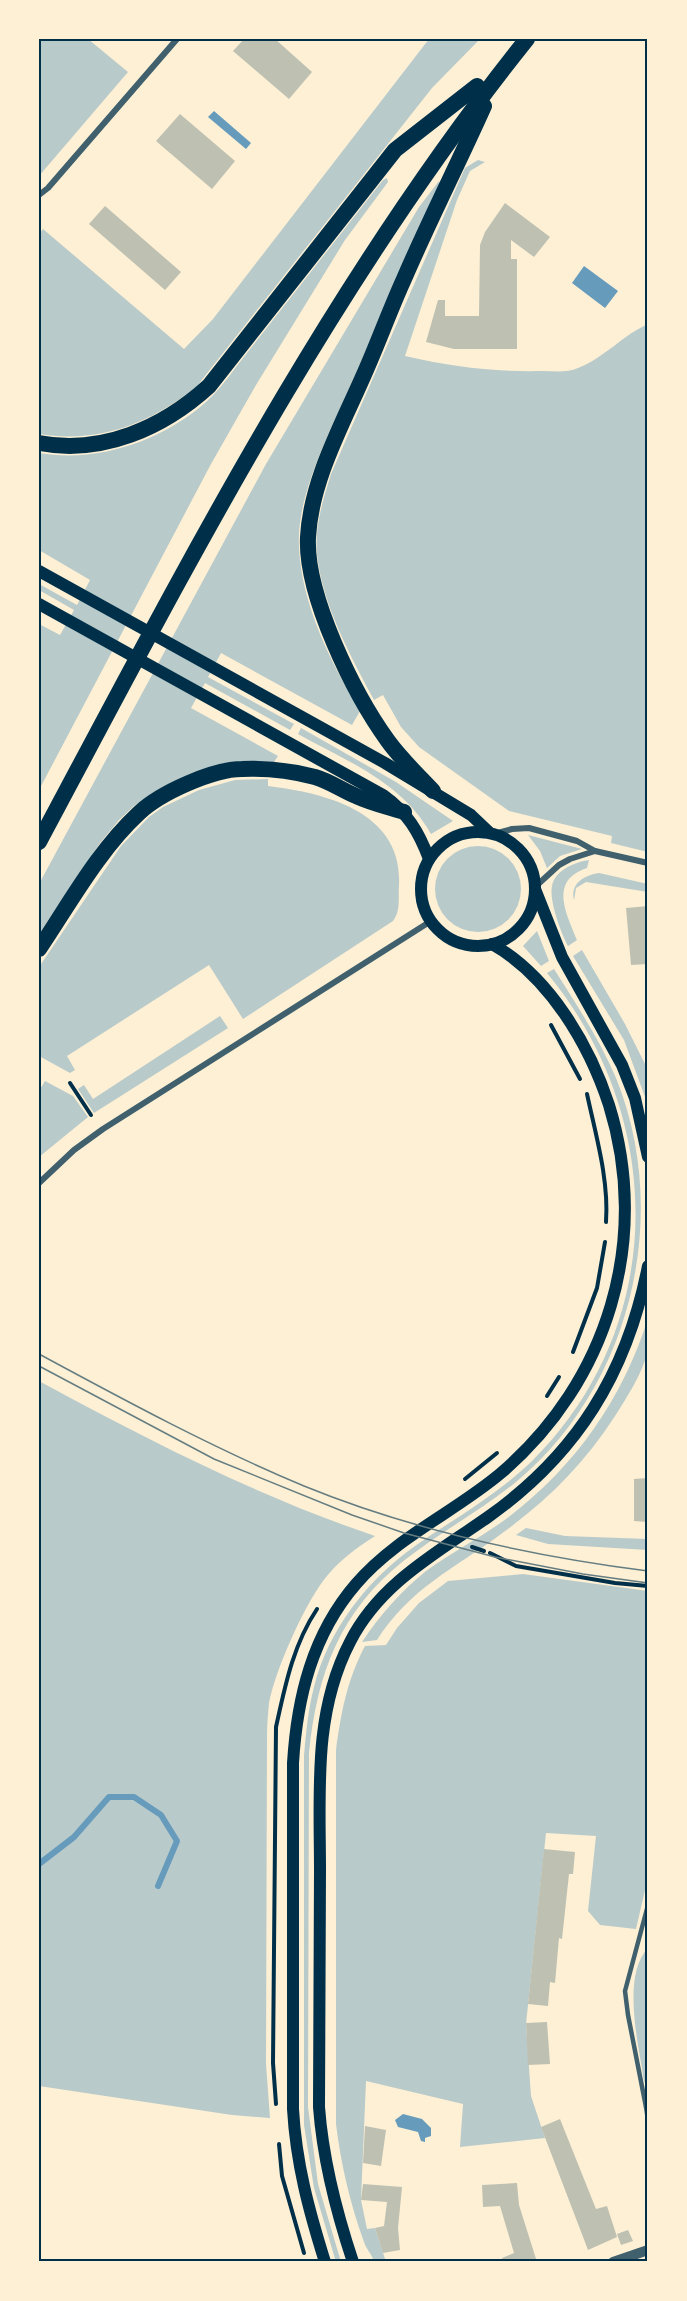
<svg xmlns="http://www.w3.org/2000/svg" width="687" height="2301" font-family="'Archivo Narrow',sans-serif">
	<rect width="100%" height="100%" fill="#fdf0d5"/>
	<g fill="#b9caca">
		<polygon points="39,39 88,39 128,72 39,176"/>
		<path d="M429 39H480L432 88 197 386C152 423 98 444 39 434V234L43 229 184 349 213 319Z"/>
		<path d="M478 160 485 162 470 171 457 200 405 356C453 367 492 372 542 371 554 371 567 373 578 368 604 358 623 335 648 324V852L611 843 612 836 509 811 419 747 401 727 383 695 374 700C350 655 323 606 317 555 314 528 323 500 331 474L465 168Z"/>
		<path d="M387 178 388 182 345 240 256 385 211 464 39 790V624L60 635 74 610 39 590V584L77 605 90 580 39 550V453C98 463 162 441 206 402 217 392 227 379 236 367L383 180Z"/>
		<path d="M439 181 440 184C411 247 383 311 355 375 334 424 296 493 299 546 301 604 331 663 360 711L352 725 221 653 208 677 294 724 290 730 205 683 191 708 278 756 274 762 154 792 134 806 119 820 100 843 39 934V884L266 464 419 207Z"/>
		<path d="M301 728 396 782 453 821 431 834C402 782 348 762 298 734Z"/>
		<path d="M268 779V786C326 793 403 812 399 885 398 898 401 910 393 921L243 1019 209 965 67 1056 75 1070 70 1073 39 1056V967L121 846 149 817 163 807 199 790 235 780Z"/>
		<polygon points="528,835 582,849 560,856 547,868 540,851"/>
		<circle cx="478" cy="889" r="43"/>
		<path d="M589 860 587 868C548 881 567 914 577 940L568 946C561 933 549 901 552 886 555 870 575 862 589 860Z"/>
		<path d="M599 873 648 884V892L586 882 576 888 574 900C570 883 585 875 599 873Z"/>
		<polygon points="537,931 549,961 541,966 523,946"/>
		<polygon points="582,950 625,1024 645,1064 648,1072 648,1105 624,1040 573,956"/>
		<path d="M554 969C576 1004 600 1040 616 1078 672 1216 631 1387 516 1482 481 1510 441 1532 406 1559 340 1610 317 1674 309 1753L308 2107 318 2184 341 2262H336L314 2188 304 2125V1756C306 1733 308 1710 314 1687 328 1630 368 1579 415 1546 455 1518 497 1495 532 1461 668 1326 667 1118 547 973Z"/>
		<polygon points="220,1016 228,1028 94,1113 78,1089 84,1085 93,1099"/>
		<polygon points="45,1081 73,1096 88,1117 39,1157 39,1091"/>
		<path d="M648 1318C648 1328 650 1341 648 1350 643 1373 627 1397 615 1416 585 1463 547 1501 501 1534 454 1569 410 1588 377 1640L362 1642C380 1615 401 1591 426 1571 452 1552 480 1538 506 1519 574 1468 623 1399 648 1318Z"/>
		<path d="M39 1381C148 1440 257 1496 375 1536 356 1548 336 1563 323 1581 303 1608 275 1671 269 1703 268 1714 267 1725 267 1735L266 2064 270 2118 232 2115 39 2086Z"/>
		<polygon points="526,1528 565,1536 648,1539 648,1550 548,1544 516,1535"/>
		<path d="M523 1574 648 1591V1877L636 1929 600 1925 588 1911 596 1836 546 1833 526 2024 531 2096 545 2138 460 2147 463 2104 366 2081 361 2200 367 2229 375 2228 386 2262H374C372 2254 366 2249 364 2242 350 2203 341 2165 336 2124V1750C341 1713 347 1680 365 1646L386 1645 397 1628 419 1603 448 1581Z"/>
		<path d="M648 1948V2088L644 2081C639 2046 621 1976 648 1948Z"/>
	</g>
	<g fill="#669bbc">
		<polygon points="214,111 251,143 246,149 208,117"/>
		<polygon points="584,266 618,291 605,308 572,283"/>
		<polygon points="403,2114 422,2119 431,2128 431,2136 425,2138 425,2142 421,2141 418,2132 398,2127 395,2120"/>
	</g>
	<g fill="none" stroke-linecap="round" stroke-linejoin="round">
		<polyline stroke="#669bbc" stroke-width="6" points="39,1864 74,1837 109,1797 134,1797 161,1815 177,1841 158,1886"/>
	</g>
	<g fill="#bec0b2">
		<polygon points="244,39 275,39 312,72 289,99 233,51"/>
		<polygon points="180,114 235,161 212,189 156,141"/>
		<polygon points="505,203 550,237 534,257 511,240 511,259 517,259 517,349 454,349 426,342 438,300 445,300 445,316 479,316 480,245 485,232"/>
		<polygon points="105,206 181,272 165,290 89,224"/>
		<polygon points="648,906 648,964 631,965 626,908"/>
		<polygon points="648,1478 648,1522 634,1521 634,1479"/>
		<polygon points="544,1849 575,1852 573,1874 569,1874 562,1939 559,1938 555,1983 550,1982 548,2006 528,2004"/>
		<polygon points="547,2022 550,2064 528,2065 526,2023"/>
		<polygon points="560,2119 596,2209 607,2206 617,2237 588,2250 541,2127"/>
		<polygon points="365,2126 386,2130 381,2166 363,2163"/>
		<polygon points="517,2183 519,2205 537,2262 503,2262 502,2258 514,2253 500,2206 483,2207 482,2185"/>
		<polygon points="363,2184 402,2187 398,2228 400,2250 383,2253 375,2228 384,2226 387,2202 361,2200"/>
		<polygon points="628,2230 633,2241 621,2245 617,2234"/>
	</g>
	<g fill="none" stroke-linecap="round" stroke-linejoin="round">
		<g stroke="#003049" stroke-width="4">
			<polyline points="551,1025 580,1079"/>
			<polyline points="70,1083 91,1115"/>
			<path d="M587 1094C596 1136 609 1180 606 1222"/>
			<polyline points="573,1352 597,1288 605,1242"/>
			<polyline points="547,1396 559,1377"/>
			<polyline points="465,1479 497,1453"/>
			<polyline points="472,1547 484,1551"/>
			<polyline points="490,1553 516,1566 615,1583 648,1586"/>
			<path d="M276 2104 273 2063 276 1727C285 1686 293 1645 317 1609"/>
			<polyline points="279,2144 282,2176 304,2253"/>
		</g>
		<g stroke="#3f606c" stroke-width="4.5">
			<polyline points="648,1905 625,1991 628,2015 646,2107 648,2106"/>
			<polyline points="646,2107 648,2120"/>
		</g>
		<g stroke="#3f606c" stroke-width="6">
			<polyline points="39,195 48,188 177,39"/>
			<polyline points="494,834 512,829 529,828 577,841 595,851 648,863"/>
			<polyline points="535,887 559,865 570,859 595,851"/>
			<polyline points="39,1183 74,1150 103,1129 431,921"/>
		</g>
		<polyline stroke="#3f606c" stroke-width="10" points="613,2262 648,2250"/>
		<g stroke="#003049" stroke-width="12">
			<polyline points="39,571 385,763 471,815 490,833"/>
			<path d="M39 604 383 795C407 812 419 832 429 859"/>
			<circle cx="478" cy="889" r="57"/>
			<polyline points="535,889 562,957 622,1065 635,1098 648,1157"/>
			<path d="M325 2262C309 2211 296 2163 293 2109V1763C297 1698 312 1635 356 1584 396 1537 455 1512 501 1473 608 1382 651 1240 609 1105 589 1044 549 976 492 944"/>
			<path d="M353 2262C336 2211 323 2161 319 2107 320 2028 319 1949 320 1870 320 1792 313 1713 350 1642 380 1583 437 1553 488 1517 577 1454 627 1373 648 1266"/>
		</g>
		<g stroke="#003049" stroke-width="16">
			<path d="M39 443C102 455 163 428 209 386L395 150 477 86"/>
			<path d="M433 791C418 775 401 759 388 741 354 694 305 595 308 537 311 482 340 429 362 379 377 346 389 312 404 279 429 221 458 164 484 106"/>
			<path d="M39 842C187 565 330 285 527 39"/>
			<path d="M39 949C70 903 98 851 139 813 160 793 213 769 242 769 266 768 292 771 315 777 329 781 342 790 356 796 371 803 388 807 404 812"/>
		</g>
		<g stroke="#657d81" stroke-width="1.5">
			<path d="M39 1354C126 1401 213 1448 304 1486 414 1531 531 1556 648 1571"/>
			<polyline points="39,1366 214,1459 352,1515 404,1533 495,1557 583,1574 648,1583"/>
		</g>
	</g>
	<rect width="687" height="2301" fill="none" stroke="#fdf0d5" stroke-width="81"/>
	<rect x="40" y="40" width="606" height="2220" fill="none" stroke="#003049" stroke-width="2"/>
</svg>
